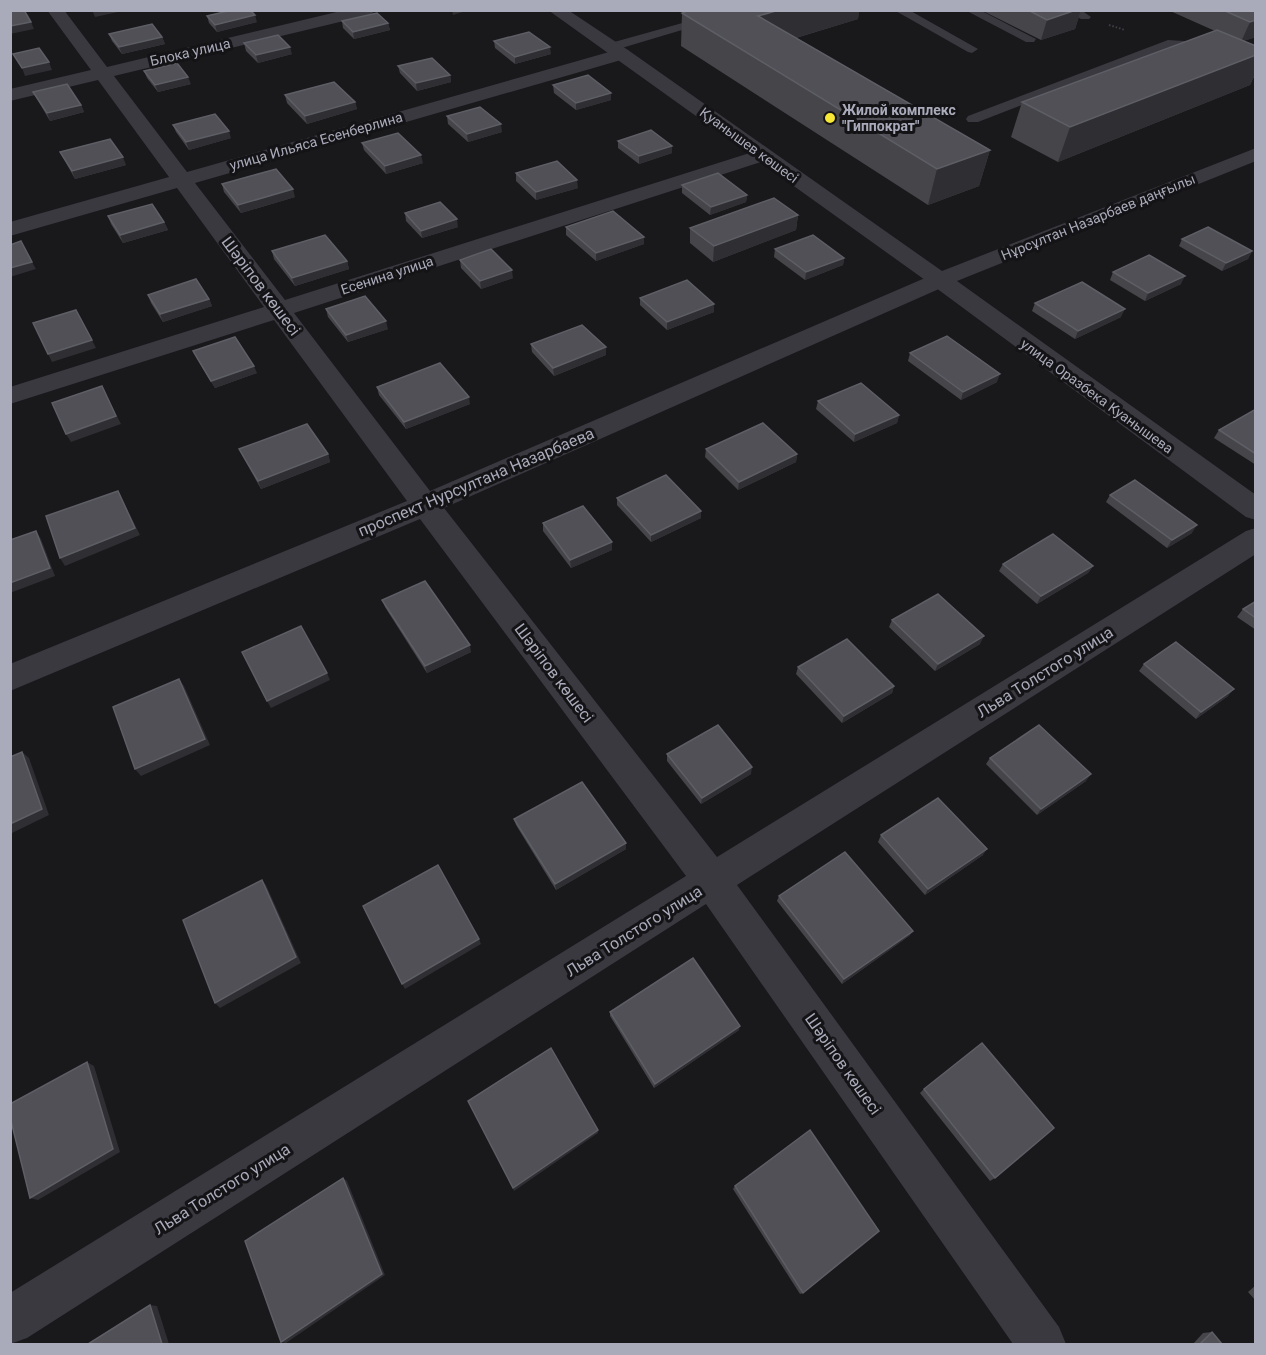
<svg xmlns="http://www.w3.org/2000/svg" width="1266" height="1355" font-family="Roboto,sans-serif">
	<rect width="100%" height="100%" fill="#19181b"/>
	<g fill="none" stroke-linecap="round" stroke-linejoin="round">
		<polyline stroke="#3f3f47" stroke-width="2" stroke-dasharray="1.5 2" stroke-linecap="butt" points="1109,25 1125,30"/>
		<g fill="#3a3940" fill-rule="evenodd">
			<polygon points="729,10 749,10 615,50 611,51 605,47 607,44"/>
			<polygon points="894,10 909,10 978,49 972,53 968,52"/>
			<polygon points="965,10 980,10 1036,39 1034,42 1026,42"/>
			<polygon points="1066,10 1081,10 1091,17 1089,19 1081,19"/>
			<polygon points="1168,40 1184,41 1256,70 1256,79 1178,48 1170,48 978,122 968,122 966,119 968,116"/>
		</g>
		<polygon fill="#3a3940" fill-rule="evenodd" points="47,10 64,10 107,67 345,10 377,10 369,15 114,76 187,172 616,50 628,50 631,54 628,58 195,183 285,300 756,151 770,151 773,155 770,159 294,313 430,491 932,275 940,273 948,275 952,280 948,285 444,508 717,857 1246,531 1256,528 1256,554 737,885 1059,1327 1066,1344 1013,1344 706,904 27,1338 10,1344 10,1293 686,876 420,519 10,691 10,664 407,501 274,320 10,404 10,387 264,307 177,188 10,236 10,222 169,177 98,80 10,101 10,89 91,70"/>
		<polygon fill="#3a3940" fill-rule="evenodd" points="548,10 568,10 628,50 942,271 1256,148 1256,161 957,281 1256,495 1256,520 1246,517 932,285"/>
	</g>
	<g fill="#46454a">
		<polygon points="689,10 859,10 858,19 796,38 990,150 979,186 928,205 681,46 682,13"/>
		<polygon points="981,10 1081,10 1075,29 1041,40"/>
		<polygon points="1168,10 1256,10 1256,37 1243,41 1256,46 1256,72 1250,85 1058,162 1011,137 1022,102 1215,31"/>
		<polygon points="207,16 257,22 217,32 209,23"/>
		<polygon points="342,21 388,23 390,30 354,39 343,28"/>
		<polygon points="109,34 162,37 165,44 122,54 112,41"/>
		<polygon points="494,41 551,54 515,64 495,48"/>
		<polygon points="244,43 292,54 258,63 246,51"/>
		<polygon points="398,66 450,75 451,82 417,91 400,73"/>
		<polygon points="144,71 191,84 158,92 147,78"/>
		<polygon points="553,85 611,100 576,110 554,93"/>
		<polygon points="33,92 81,105 84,112 50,121 37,99"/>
		<polygon points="285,95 355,102 357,109 307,124 287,103"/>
		<polygon points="447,116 502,132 468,142 448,124"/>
		<polygon points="173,125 231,138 189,150 176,132"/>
		<polygon points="618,141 672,146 672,153 639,164 618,148"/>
		<polygon points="362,143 423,163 386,174 364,150"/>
		<polygon points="60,152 126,165 75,179"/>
		<polygon points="516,173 578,188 536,200 516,181"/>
		<polygon points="222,184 295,197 241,213 224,192"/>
		<polygon points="682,185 747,195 746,202 710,215 682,193"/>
		<polygon points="405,213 458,227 422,238 406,221"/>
		<polygon points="798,215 796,230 713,262 690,243 690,228"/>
		<polygon points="108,216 164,222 168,230 123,243 111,224"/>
		<polygon points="566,227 644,244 596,261 566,235"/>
		<polygon points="1182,239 1252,251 1248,259 1222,271 1179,246"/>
		<polygon points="775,249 844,258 843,265 805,280 774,257"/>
		<polygon points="272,251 347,261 349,269 295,286 274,259"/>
		<polygon points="460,260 513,278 481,289 461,268"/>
		<polygon points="1113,272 1181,284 1145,301 1110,280"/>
		<polygon points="148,295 209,299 212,306 163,322 151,303"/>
		<polygon points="640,298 714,304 714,312 667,330 640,305"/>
		<polygon points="1035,303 1121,317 1075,339 1032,311"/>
		<polygon points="326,309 388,329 348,342 328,317"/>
		<polygon points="531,344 606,355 554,376 532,352"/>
		<polygon points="193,351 257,373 215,388 197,359"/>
		<polygon points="910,353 997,382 961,400 908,361"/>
		<polygon points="377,387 470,404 406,429 379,395"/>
		<polygon points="818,401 899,415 897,423 854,442 816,409"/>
		<polygon points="1256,409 1256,465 1214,438 1219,430"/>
		<polygon points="239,449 328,454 330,462 261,489 243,457"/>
		<polygon points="706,449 797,454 796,462 738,490 705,457"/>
		<polygon points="1110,495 1192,533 1167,548 1106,502"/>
		<polygon points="617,498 701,511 701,518 651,542 617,505"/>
		<polygon points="543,523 612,542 612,550 571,568 543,531"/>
		<polygon points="1003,564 1093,566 1088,573 1037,604 999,571"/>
		<polygon points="382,600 471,652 427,673 385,607"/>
		<polygon points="1256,601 1256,630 1237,617 1243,609"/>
		<polygon points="892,620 980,644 935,671 889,627"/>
		<polygon points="1144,664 1228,696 1196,719 1139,671"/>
		<polygon points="798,667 894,686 892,693 842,723 796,674"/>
		<polygon points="667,754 751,774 701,804 667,761"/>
		<polygon points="990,758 1086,781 1037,815 986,764"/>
		<polygon points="514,819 626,849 556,890 516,825"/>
		<polygon points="881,835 983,855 925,895 878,842"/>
		<polygon points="779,896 913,931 909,936 842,984 777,901"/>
		<polygon points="610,1012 739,1030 654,1088 610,1016"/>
		<polygon points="924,1089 995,1178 990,1181 920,1093"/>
		<polygon points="735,1186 803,1293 800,1294 733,1189"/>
		<polygon points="1256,1285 1256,1301 1248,1292"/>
		<polygon points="1212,1332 1222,1344 1193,1344 1203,1333"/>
	</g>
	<g fill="#2f2e32">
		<polygon points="92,10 118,10 118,12 95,17"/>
		<polygon points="452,10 469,10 453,15"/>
		<polygon points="779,10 859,10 858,19 755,50 758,16"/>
		<polygon points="1076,10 1081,10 1075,29 1041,40 1047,20"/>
		<polygon points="255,15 257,22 217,32 215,25"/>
		<polygon points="1256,20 1256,37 1241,42 1250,22"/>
		<polygon points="31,22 34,29 10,34 10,26"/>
		<polygon points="388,23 390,30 354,39 353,32"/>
		<polygon points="162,37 165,44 122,54 119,47"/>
		<polygon points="290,47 292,54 258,63 256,55"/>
		<polygon points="550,47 551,54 515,64 515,57"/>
		<polygon points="1256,55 1256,72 1250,85 1058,162 1070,127"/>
		<polygon points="49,62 52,70 25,76 22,68"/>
		<polygon points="450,75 451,82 417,91 416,83"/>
		<polygon points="188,77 191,84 158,92 155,85"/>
		<polygon points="611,93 611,100 576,110 576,103"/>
		<polygon points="355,102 357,109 307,124 305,116"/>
		<polygon points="81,105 84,112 50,121 47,113"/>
		<polygon points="501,124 502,132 468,142 467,134"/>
		<polygon points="229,131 231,138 189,150 186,142"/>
		<polygon points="672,146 672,153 639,164 639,156"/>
		<polygon points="990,150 979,186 928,205 937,169"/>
		<polygon points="421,155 423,163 386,174 385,166"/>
		<polygon points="123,157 126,165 75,179 72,171"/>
		<polygon points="577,180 578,188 536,200 536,192"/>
		<polygon points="293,189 295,197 241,213 238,205"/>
		<polygon points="747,195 746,202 710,215 711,207"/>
		<polygon points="798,215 796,230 713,262 714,246"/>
		<polygon points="457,219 458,227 422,238 421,231"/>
		<polygon points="164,222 168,230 123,243 120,235"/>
		<polygon points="644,237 644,244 596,261 596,253"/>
		<polygon points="1252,251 1248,259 1222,271 1226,263"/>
		<polygon points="844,258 843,265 805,280 806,272"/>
		<polygon points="347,261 349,269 295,286 292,278"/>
		<polygon points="32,262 36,269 10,277 10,268"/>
		<polygon points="512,270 513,278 481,289 480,281"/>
		<polygon points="1185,276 1181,284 1145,301 1148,293"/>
		<polygon points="209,299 212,306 163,322 160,314"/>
		<polygon points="714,304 714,312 667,330 667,322"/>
		<polygon points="1125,309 1121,317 1075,339 1078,331"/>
		<polygon points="386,321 388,329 348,342 346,335"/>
		<polygon points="92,340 96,348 52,362 48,354"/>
		<polygon points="606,347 606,355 554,376 553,368"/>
		<polygon points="254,366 257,373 215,388 211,381"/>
		<polygon points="1000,374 997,382 961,400 963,392"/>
		<polygon points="102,386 121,424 71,442 66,434"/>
		<polygon points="469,397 470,404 406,429 404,422"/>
		<polygon points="899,415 897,423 854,442 855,434"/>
		<polygon points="328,454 330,462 261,489 258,481"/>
		<polygon points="797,454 796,462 738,490 739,482"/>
		<polygon points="118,491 140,535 65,566 60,558"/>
		<polygon points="701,511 701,518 651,542 651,535"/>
		<polygon points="1197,525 1192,533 1167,548 1172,540"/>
		<polygon points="36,531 41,539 55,576 10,593 10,583"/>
		<polygon points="612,542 612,550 571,568 570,560"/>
		<polygon points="1093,566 1088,573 1037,604 1041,596"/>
		<polygon points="984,636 980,644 935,671 938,664"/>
		<polygon points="470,645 471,652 427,673 425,666"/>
		<polygon points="327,673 330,680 271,708 267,701"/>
		<polygon points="179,679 184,686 210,745 141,776 135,769"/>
		<polygon points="894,686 892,693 842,723 844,716"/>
		<polygon points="1234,689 1228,696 1196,719 1201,712"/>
		<polygon points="22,752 29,758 49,815 10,834 10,824"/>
		<polygon points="752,767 751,774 701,804 702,798"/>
		<polygon points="1091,774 1086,781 1037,815 1041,809"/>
		<polygon points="626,843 626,849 556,890 555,884"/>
		<polygon points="987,849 983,855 925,895 928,889"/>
		<polygon points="262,880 266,885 301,963 220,1008 215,1003"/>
		<polygon points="913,931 909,936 842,984 844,979"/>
		<polygon points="479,939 481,944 405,989 402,984"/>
		<polygon points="740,1026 739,1030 654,1088 655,1084"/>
		<polygon points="87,1062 94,1066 120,1152 38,1200 30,1198"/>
		<polygon points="598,1130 598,1133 514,1191 513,1188"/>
		<polygon points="343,1178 347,1181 385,1275 286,1343 281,1342"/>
		<polygon points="150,1305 157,1306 169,1344 162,1344"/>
	</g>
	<g fill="#505056" stroke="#5e5e66" stroke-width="1.5">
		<polygon points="10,10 24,10 31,22 10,26"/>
		<polygon points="232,10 250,10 255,15 215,25 207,16"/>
		<polygon points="689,10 779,10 758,16 990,150 937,169 682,13"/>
		<polygon points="1028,10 1076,10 1047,20"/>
		<polygon points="1223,10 1256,10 1256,20 1250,22"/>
		<polygon points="377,13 388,23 353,32 342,21"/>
		<polygon points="152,24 162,37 119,47 109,34"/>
		<polygon points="1217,30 1256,46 1256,55 1070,127 1022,102"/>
		<polygon points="529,32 550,47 515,57 494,41"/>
		<polygon points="278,35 290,47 256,55 244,43"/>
		<polygon points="39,48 49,62 22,68 13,54"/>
		<polygon points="432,58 450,75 416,83 398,66"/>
		<polygon points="177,63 188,77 155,85 144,71"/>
		<polygon points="588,75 611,93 576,103 553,85"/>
		<polygon points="334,82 355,102 305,116 285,95"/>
		<polygon points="67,84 81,105 47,113 33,92"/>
		<polygon points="480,107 501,124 467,134 447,116"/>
		<polygon points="215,114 229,131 186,142 173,125"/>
		<polygon points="651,130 672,146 639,156 618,141"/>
		<polygon points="398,133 421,155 385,166 362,143"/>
		<polygon points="110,139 123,157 72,171 60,152"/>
		<polygon points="557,161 577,180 536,192 516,173"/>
		<polygon points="276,169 293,189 238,205 222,184"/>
		<polygon points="718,173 747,195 711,207 682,185"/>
		<polygon points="774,198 798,215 714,246 690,228"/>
		<polygon points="440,202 457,219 421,231 405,213"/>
		<polygon points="152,204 164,222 120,235 108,216"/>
		<polygon points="613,211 644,237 596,253 566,227"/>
		<polygon points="1208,227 1252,251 1226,263 1182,239"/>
		<polygon points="325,235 347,261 292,278 272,251"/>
		<polygon points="813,235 844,258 806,272 775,249"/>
		<polygon points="21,241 32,262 10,268 10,245"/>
		<polygon points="491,249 512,270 480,281 460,260"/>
		<polygon points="1149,255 1185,276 1148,293 1113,272"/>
		<polygon points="196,279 209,299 160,314 148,295"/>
		<polygon points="687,280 714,304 667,322 640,298"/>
		<polygon points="1082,282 1125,309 1078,331 1035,303"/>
		<polygon points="365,296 386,321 346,335 326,309"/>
		<polygon points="76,310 92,340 48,354 33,323"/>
		<polygon points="582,325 606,347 553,368 531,344"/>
		<polygon points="947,336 1000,374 963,392 910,353"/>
		<polygon points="235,337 254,366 211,381 193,351"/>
		<polygon points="440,363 469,397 404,422 377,387"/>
		<polygon points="861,383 899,415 855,434 818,401"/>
		<polygon points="102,386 116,416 66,434 52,403"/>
		<polygon points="1256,409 1256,454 1219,430"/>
		<polygon points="763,423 797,454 739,482 706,449"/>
		<polygon points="307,424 328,454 258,481 239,449"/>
		<polygon points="666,475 701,511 651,535 617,498"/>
		<polygon points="1135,480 1197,525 1172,540 1110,495"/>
		<polygon points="118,491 135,528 60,558 46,516"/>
		<polygon points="583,506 612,542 570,560 543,523"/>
		<polygon points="36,531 50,568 10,583 10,540"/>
		<polygon points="1053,534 1093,566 1041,596 1003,564"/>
		<polygon points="425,581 470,645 425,666 382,600"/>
		<polygon points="938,594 984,636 938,664 892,620"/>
		<polygon points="1256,601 1256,618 1243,609"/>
		<polygon points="301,626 327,673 267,701 242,652"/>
		<polygon points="847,639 894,686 844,716 798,667"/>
		<polygon points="1176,642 1234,689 1201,712 1144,664"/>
		<polygon points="179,679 205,739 135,769 113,707"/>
		<polygon points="718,725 752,767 702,798 667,754"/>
		<polygon points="1039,725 1091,774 1041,809 990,758"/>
		<polygon points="22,752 42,809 10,824 10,757"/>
		<polygon points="582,782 626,843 555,884 514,819"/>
		<polygon points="938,798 987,849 928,889 881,835"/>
		<polygon points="845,852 913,931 844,979 779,896"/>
		<polygon points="438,865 479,939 402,984 363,906"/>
		<polygon points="262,880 296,957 215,1003 183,920"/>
		<polygon points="693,958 740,1026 655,1084 610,1012"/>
		<polygon points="982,1043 1054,1128 995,1178 924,1089"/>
		<polygon points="551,1048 598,1130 513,1188 468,1101"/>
		<polygon points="87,1062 113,1149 30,1198 10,1117 10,1104"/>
		<polygon points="810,1130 879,1231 803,1293 735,1186"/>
		<polygon points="343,1178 382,1274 281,1342 245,1241"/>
		<polygon points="150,1305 162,1344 88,1344"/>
		<polygon points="1212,1332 1222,1344 1200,1344"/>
	</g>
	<circle fill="#f6e635" stroke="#141316" stroke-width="2" cx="830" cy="118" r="6"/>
	<g text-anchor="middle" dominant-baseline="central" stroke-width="6" stroke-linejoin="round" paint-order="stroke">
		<g font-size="14" fill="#aaabba" stroke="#141316">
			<text transform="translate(190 52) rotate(-13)">Блока улица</text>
			<text transform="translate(316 141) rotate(-16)">улица Ильяса Есенберлина</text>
			<text transform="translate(749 145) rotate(36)">Қуанышев көшесі</text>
			<text transform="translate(1098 217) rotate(-22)">Нұрсұлтан Назарбаев даңғылы</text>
			<text transform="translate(387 275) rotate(-18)">Есенина улица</text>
			<text transform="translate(1097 396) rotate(36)">улица Оразбека Куанышева</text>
		</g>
		<g font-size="14" font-weight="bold" fill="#aaabba" stroke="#141316" text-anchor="start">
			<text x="842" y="110">Жилой комплекс<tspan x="842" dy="16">"Гиппократ"</tspan></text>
		</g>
		<g font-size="16" fill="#aaabba" stroke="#141316">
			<text transform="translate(261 286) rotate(53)">Шәріпов көшесі</text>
			<text transform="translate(476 482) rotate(-23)">проспект Нурсултана Назарбаева</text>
			<text transform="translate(1045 672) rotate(-32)">Льва Толстого улица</text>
			<text transform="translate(554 673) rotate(53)">Шәріпов көшесі</text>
			<text transform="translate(634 931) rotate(-32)">Льва Толстого улица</text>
			<text transform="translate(843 1064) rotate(55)">Шәріпов көшесі</text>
			<text transform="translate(222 1189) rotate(-32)">Льва Толстого улица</text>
		</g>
	</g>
	<rect width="1266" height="1355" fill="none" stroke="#aaabba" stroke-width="24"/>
</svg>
